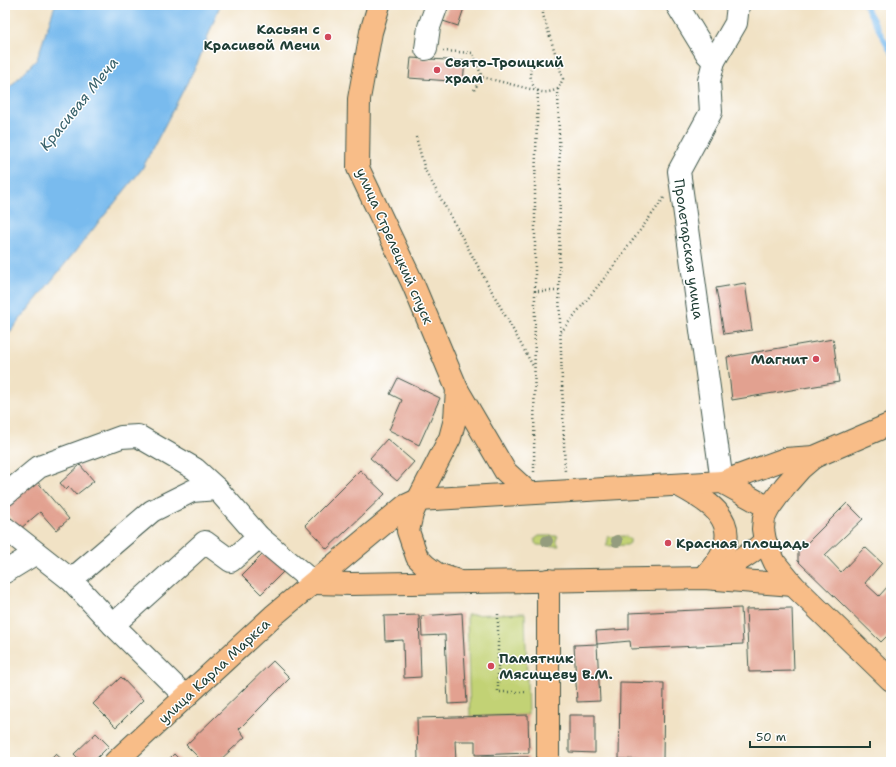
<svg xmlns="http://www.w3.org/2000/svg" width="896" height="767" font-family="'Shantell Sans',sans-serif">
	<rect width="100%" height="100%" fill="#fff"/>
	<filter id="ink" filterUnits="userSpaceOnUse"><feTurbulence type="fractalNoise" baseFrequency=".025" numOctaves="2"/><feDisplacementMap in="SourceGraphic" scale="8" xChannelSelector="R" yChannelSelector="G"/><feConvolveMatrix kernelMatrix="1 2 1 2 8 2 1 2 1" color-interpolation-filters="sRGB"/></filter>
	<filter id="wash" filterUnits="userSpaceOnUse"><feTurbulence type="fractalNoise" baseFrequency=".012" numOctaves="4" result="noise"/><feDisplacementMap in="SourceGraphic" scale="16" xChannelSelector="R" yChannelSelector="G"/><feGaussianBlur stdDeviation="0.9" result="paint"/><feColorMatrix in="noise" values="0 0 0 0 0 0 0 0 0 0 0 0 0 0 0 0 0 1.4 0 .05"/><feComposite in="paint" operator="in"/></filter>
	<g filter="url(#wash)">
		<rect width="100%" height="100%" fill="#f1e2c5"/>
		<g fill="#c2d274" stroke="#708854">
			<polygon points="539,536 558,536 556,540 559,546 537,545 535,543 535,539"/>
			<polygon points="625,536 630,539 630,543 627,545 606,546 608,541 607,537"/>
			<polygon points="525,613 528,715 470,717 467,615"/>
		</g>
		<polygon fill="#79bbee" stroke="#4c7c91" points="55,5 220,5 198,62 142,169 5,338 5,92 37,59"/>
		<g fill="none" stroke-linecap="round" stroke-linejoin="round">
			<polyline stroke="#79bbee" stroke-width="5" points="865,5 891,52"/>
		</g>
		<g id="blocks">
			<g fill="#e2a190">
				<polygon points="449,5 465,5 458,26 443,21"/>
				<polygon points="411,58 465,61 463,82 409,78"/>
				<polygon points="745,283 752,330 724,334 716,288"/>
				<polygon points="833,339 839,382 732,400 727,357"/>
				<polygon points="398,378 440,398 419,445 389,430 402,400 390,394"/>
				<polygon points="387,439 414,462 397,481 370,458"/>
				<polygon points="80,465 94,481 76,495 69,487 66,490 60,483"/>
				<polygon points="360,470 385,494 327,549 305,525"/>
				<polygon points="36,480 69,519 56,530 40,512 20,529 5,511 5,506"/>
				<polygon points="847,503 863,519 825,555 841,572 865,547 882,563 865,583 879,596 889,585 891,587 891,632 881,642 798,561 798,552"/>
				<polygon points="267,550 286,569 261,594 242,575"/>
				<polygon points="741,608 743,644 631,649 630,641 597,644 596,631 629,629 629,613"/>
				<polygon points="792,608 794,671 749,672 746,609"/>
				<polygon points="462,613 467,703 448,704 445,635 422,636 421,616"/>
				<polygon points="419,615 421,677 404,678 403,640 385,641 384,616"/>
				<polygon points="597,644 600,701 577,702 574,645"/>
				<polygon points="273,661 290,678 239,729 245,737 218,762 203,762 186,745"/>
				<polygon points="121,677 143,700 116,727 93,704"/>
				<polygon points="620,682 664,683 663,760 619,759"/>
				<polygon points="528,715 529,753 475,755 475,741 455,741 456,762 418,762 417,718"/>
				<polygon points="569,715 595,715 595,753 569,752"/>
				<polygon points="96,733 109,746 93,762 82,762 74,754"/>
				<polygon points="56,754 65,762 48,762"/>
				<polygon points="174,754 182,762 166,762"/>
				<rect x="478" y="757" width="50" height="5"/>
			</g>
		</g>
	</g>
	<g filter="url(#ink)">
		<use href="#blocks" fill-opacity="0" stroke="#3e564a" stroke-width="1"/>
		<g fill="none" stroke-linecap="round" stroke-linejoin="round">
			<g stroke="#3e564a" stroke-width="24">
				<g id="minor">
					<polyline points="677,5 707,54 714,61"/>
					<polyline points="426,49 429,27 437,5"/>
					<polyline points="722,482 679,171 711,112 709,81 714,61 736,23 738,5"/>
					<polyline points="5,495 39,467 121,437 138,436 195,469 217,489 259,537 314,583"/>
					<polyline points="5,528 71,580 113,625 186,697"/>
					<polyline points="5,572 36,553"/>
					<polyline points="71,580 152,511 192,491 217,489"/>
					<polyline points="113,625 205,542 231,561 259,537"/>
				</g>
			</g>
			<g stroke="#3e564a" stroke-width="24">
				<g id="major">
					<polyline points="379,5 371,32 359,99 358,168 413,284 457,389 505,471 529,493"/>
					<polyline points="891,424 814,457 800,469 785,486 769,508 764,518 763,529 765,541 775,563 793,585 891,680"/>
					<polyline points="722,482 785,459 814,457"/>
					<path d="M678 485C704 499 739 517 722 553 718 562 710 570 704 578"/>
					<path d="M707 576C729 567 747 558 765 541"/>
					<polyline points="455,580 437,574 426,566 417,557 408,531 412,514 418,500 450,438 455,419 457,389"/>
					<polyline points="314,583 351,584 704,578 793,585"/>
					<polyline points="115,762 273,616 405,506 418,500 722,482 769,508"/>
					<polyline points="548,762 548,580"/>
				</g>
			</g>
			<g stroke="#3e564a" stroke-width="2.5" stroke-dasharray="1 3" stroke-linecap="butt">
				<polyline points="543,5 543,15 559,65"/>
				<polyline points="443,51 473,53 482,77"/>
				<path d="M558 89C538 97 531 90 530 70L537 62 548 59 559 65 563 79 558 89 560 179 559 291"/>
				<polyline points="474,90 482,77 538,91 535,183 535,291"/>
				<polyline points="416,137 425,170 533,366"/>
				<polyline points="561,332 610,271 664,198"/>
				<polyline points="534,472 535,291 559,291 565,473"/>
				<polyline points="498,614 498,692 527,692"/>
			</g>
			<use href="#minor" stroke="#fff" stroke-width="22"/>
			<use href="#major" stroke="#f8bd88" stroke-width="22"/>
		</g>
		<g fill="#949c7e">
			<circle cx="547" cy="541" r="6"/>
			<circle cx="617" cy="541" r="6"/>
		</g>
	</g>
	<g fill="#d1495b" stroke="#fff" stroke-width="1.5">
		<circle cx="328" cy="37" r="4"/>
		<circle cx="437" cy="70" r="4"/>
		<circle cx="816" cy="359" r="4"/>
		<circle cx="668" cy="543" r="4"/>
		<circle cx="491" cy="666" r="4"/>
	</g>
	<g text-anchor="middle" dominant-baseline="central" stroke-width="3" stroke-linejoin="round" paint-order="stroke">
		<g font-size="14" font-weight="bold" fill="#1f3d34" stroke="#fff" text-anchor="start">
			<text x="320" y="29" text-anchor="end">Касьян с<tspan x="320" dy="16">Красивой Мечи</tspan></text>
			<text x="445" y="62">Свято-Троицкий<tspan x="445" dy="16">храм</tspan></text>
			<text x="808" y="359" text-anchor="end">Магнит</text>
			<text x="676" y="543">Красная площадь</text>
			<text x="499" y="658">Памятник<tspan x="499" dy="16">Мясищеву В.М.</tspan></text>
		</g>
		<g font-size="14" fill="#1f3d34" stroke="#fff">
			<text transform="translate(395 246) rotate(66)">улица Стрелецкий спуск</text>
			<text transform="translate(689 249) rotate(82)">Пролетарская улица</text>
			<text transform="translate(214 671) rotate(-43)">улица Карла Маркса</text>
		</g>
		<g font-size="15" font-style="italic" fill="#3a636c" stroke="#fff">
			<text transform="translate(79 104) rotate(-51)">Красивая Меча</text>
		</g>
	</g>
	<rect width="896" height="767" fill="none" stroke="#fff" stroke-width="20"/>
	<path d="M750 741v6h120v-6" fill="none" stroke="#1f3d34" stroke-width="2"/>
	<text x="756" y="741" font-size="12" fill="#1f3d34" stroke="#ffffff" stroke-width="3" paint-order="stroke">50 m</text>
</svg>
